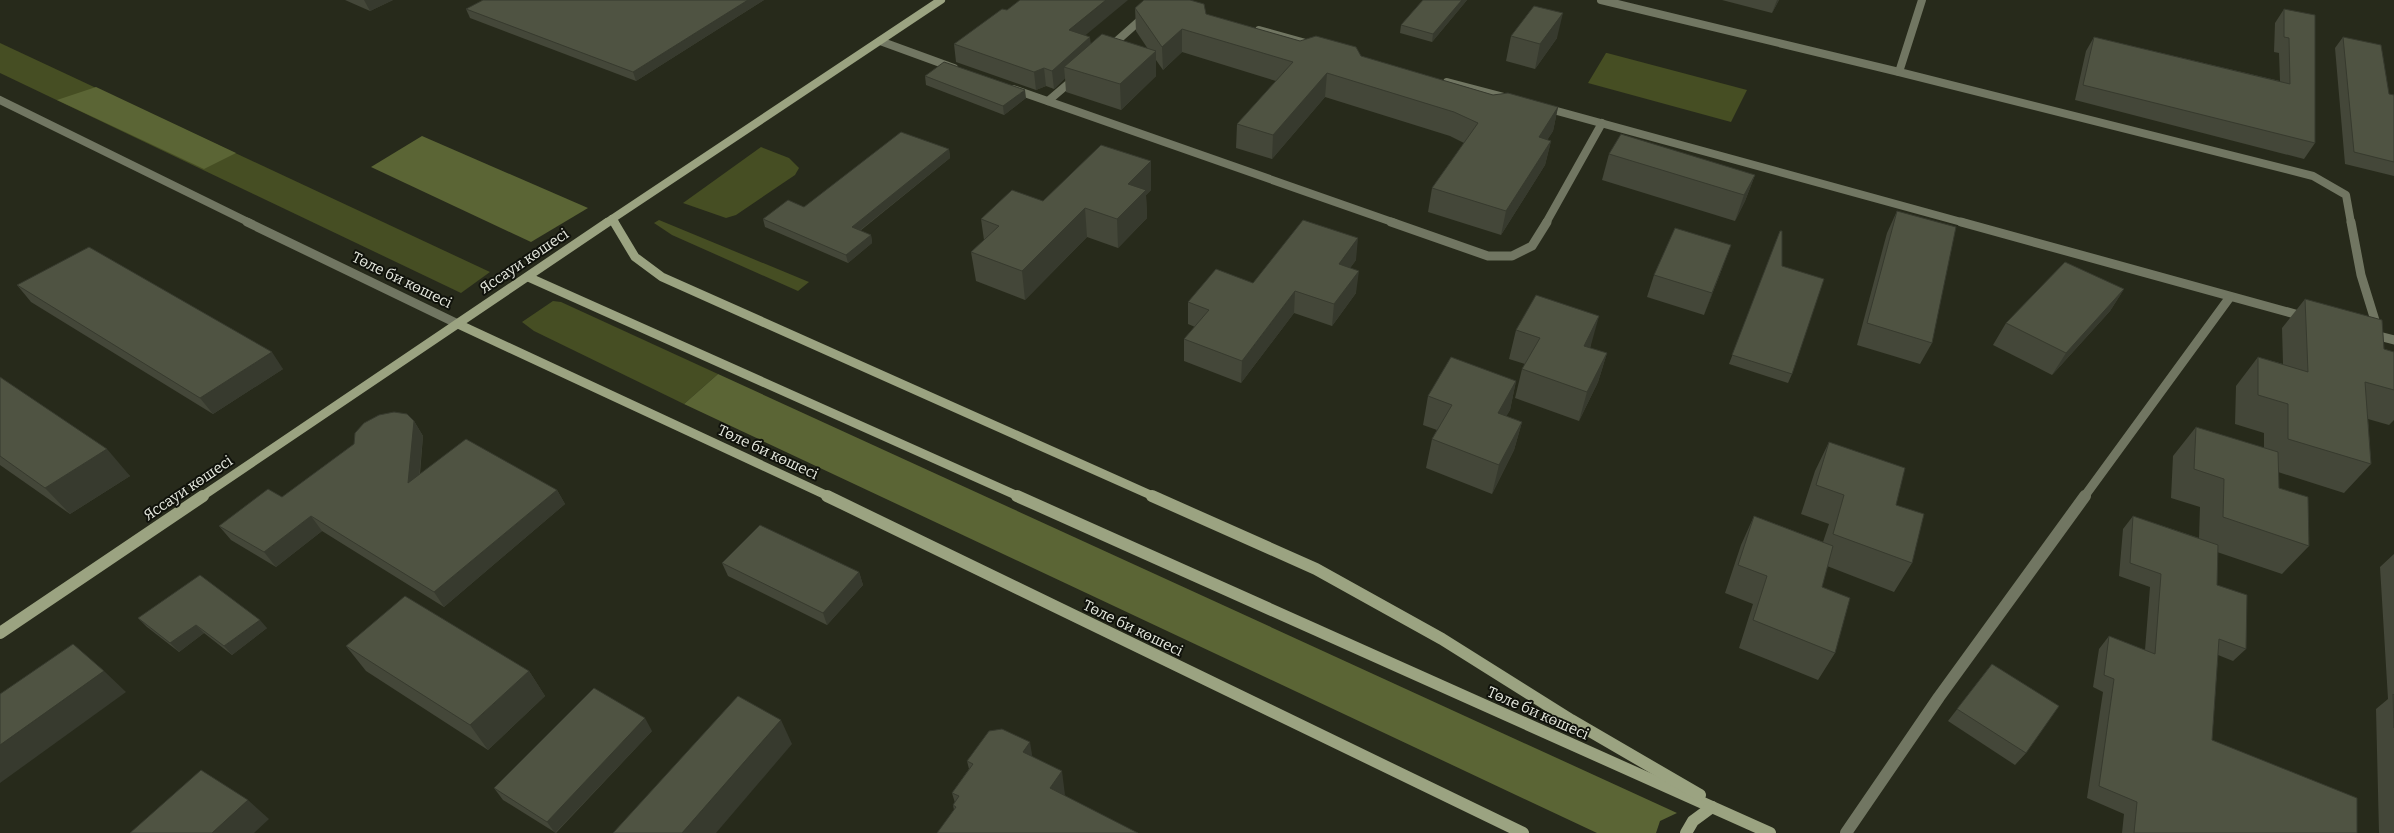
<svg xmlns="http://www.w3.org/2000/svg" width="2394" height="833" font-family="Bitter,serif">
	<rect width="100%" height="100%" fill="#272a1b"/>
	<g fill="#464e23">
		<polygon points="0,43 490,272 461,293 0,73"/>
		<polygon points="1606,53 1607,53 1747,90 1731,122 1588,83"/>
		<polygon points="761,147 789,158 799,168 795,175 736,215 726,218 683,203"/>
		<polygon points="659,220 809,282 798,291 672,235 654,223"/>
		<polygon points="553,301 561,302 718,374 684,404 534,331 522,322"/>
	</g>
	<g fill="#5b6535">
		<polygon points="96,87 236,153 204,169 57,100"/>
		<polygon points="422,136 588,208 531,242 371,167"/>
		<polygon points="718,374 1677,813 1660,821 1656,833 1597,833 684,404"/>
	</g>
	<g fill="none" stroke-linecap="round" stroke-linejoin="round">
		<g stroke="#717662" stroke-width="8">
			<polyline points="1601,0 1899,72"/>
			<polyline points="1922,0 1899,72 2313,176 2346,195 2351,223"/>
			<polyline points="1259,30 1313,45"/>
			<polyline points="880,41 954,68"/>
			<polyline points="1110,47 1146,15"/>
			<polyline points="1447,82 1508,98"/>
			<polyline points="1013,89 1395,223"/>
			<polyline points="1048,101 1075,78"/>
			<polyline points="1546,108 1965,223"/>
			<polyline points="1546,223 1602,123"/>
		</g>
		<g stroke="#717662" stroke-width="9">
			<polyline points="1391,222 1488,256 1512,256 1532,246 1547,222"/>
			<polyline points="1961,222 2306,317"/>
			<polyline points="2351,222 2361,275 2378,330"/>
			<polyline points="2371,334 2394,340"/>
			<polyline points="2084,497 2230,297"/>
		</g>
		<polyline stroke="#717662" stroke-width="12" points="1846,833 1939,697 2085,496"/>
		<polyline stroke="#717662" stroke-width="8" points="0,100 250,223"/>
		<polyline stroke="#717662" stroke-width="9" points="247,222 458,324"/>
		<g stroke="#9ba381" stroke-width="8">
			<polyline points="612,219 615,223"/>
			<polyline points="606,223 941,0"/>
		</g>
		<g stroke="#9ba381" stroke-width="9">
			<polyline points="614,222 635,257 662,277 1155,497"/>
			<polyline points="528,277 1020,497"/>
			<polyline points="458,324 830,497"/>
			<polyline points="201,497 608,222"/>
		</g>
		<g stroke="#9ba381" stroke-width="12">
			<polyline points="827,496 1523,833"/>
			<polyline points="1017,496 1770,833"/>
			<polyline points="1152,496 1316,569 1442,639 1571,720 1700,795"/>
			<polyline points="0,633 203,496"/>
			<polyline points="1686,833 1693,821 1712,807"/>
		</g>
	</g>
	<g fill="#444739">
		<polygon points="345,0 393,0 370,11"/>
		<polygon points="764,0 636,81 470,18 466,9"/>
		<polygon points="1423,0 1467,0 1432,42 1400,33 1401,25"/>
		<polygon points="1722,0 1779,0 1772,13"/>
		<polygon points="1135,8 1206,14 1300,41 1361,56 1493,95 1558,107 1553,131 1547,140 1551,141 1545,165 1501,235 1428,212 1432,188 1464,143 1450,136 1325,97 1272,159 1236,148 1237,124 1276,81 1182,52 1163,70 1156,60 1156,76 1121,110 1066,92 1065,78 1054,89 1046,86 1036,90 956,62 954,44 1085,35 1091,44 1148,49 1136,31"/>
		<polygon points="2284,9 2315,143 2304,159 2075,100 2086,51 2094,37 2280,81 2279,53 2274,52 2275,23"/>
		<polygon points="1511,36 1557,38 1535,69 1506,61"/>
		<polygon points="2343,37 2389,94 2394,95 2394,176 2345,164 2335,48"/>
		<polygon points="925,76 1026,98 1004,115 926,85"/>
		<polygon points="949,149 950,158 860,231 871,235 872,243 848,263 765,227 763,219 804,207"/>
		<polygon points="1609,154 1755,175 1745,201 1735,221 1602,180"/>
		<polygon points="1151,190 1146,195 1147,218 1118,248 1087,237 1025,300 976,281 971,252 984,240 981,219 1043,201"/>
		<polygon points="1897,211 1932,343 1920,364 1857,345 1887,233"/>
		<polygon points="1780,231 1782,266 1792,374 1788,383 1729,364"/>
		<polygon points="1356,260 1350,268 1356,293 1332,326 1294,313 1241,383 1184,361 1184,339 1195,327 1188,324 1188,302 1253,283"/>
		<polygon points="1723,266 1704,315 1647,297 1654,275"/>
		<polygon points="17,285 283,369 213,414 31,302"/>
		<polygon points="2124,289 2110,311 2052,375 1993,345 2006,323"/>
		<polygon points="2305,299 2384,349 2394,352 2394,420 2389,425 2368,419 2371,464 2344,493 2278,472 2279,488 2309,546 2282,574 2217,552 2217,585 2246,649 2233,661 2218,655 2212,740 2357,833 2122,833 2124,814 2087,798 2103,692 2093,687 2099,649 2109,636 2145,650 2150,587 2119,576 2123,529 2133,516 2199,538 2200,507 2171,498 2173,456 2196,427 2264,448 2264,433 2235,424 2236,386 2258,357 2283,364 2282,328"/>
		<polygon points="1516,330 1591,345 1590,348 1607,353 1598,382 1579,421 1515,398 1522,369 1525,364 1509,359"/>
		<polygon points="0,377 130,476 70,514 0,465"/>
		<polygon points="1516,381 1510,410 1506,416 1522,422 1514,450 1492,494 1426,468 1432,439 1437,430 1423,425 1428,396"/>
		<polygon points="414,421 423,436 420,474 557,490 565,504 444,607 322,531 276,567 231,540 219,526 282,497 354,444"/>
		<polygon points="1829,442 1896,505 1912,563 1894,592 1827,566 1822,587 1835,653 1818,680 1739,648 1753,604 1725,593 1741,545 1754,516 1823,542 1829,524 1801,514 1815,471"/>
		<polygon points="2394,554 2394,833 2379,833 2376,709 2388,699 2380,567"/>
		<polygon points="722,563 859,572 863,585 827,625 728,576"/>
		<polygon points="138,618 267,628 232,655 204,633 179,652 147,627"/>
		<polygon points="346,646 529,671 545,696 488,750 366,671"/>
		<polygon points="1992,664 2026,753 2015,765 1948,721"/>
		<polygon points="652,731 556,833 503,800 494,788"/>
		<polygon points="1032,756 1065,795 1065,796 954,810 953,805 955,803 952,793 969,769 967,761"/>
	</g>
	<g fill="#373a2e">
		<polygon points="364,0 393,0 370,11"/>
		<polygon points="748,0 764,0 636,81 633,72"/>
		<polygon points="1106,0 1128,0 1070,48 1069,30"/>
		<polygon points="1462,0 1467,0 1432,42 1433,34"/>
		<polygon points="1777,0 1779,0 1772,13"/>
		<polygon points="1563,13 1557,38 1535,69 1540,44"/>
		<polygon points="1182,29 1182,52 1163,70 1162,47"/>
		<polygon points="1090,37 1092,55 1064,67 1065,78 1054,89 1052,71"/>
		<polygon points="1156,51 1156,76 1121,110 1120,84"/>
		<polygon points="1044,68 1046,86 1036,90 1034,72"/>
		<polygon points="1327,73 1325,97 1272,159 1273,135"/>
		<polygon points="1025,90 1026,98 1004,115 1003,106"/>
		<polygon points="1558,107 1553,131 1534,161 1539,137"/>
		<polygon points="1551,141 1545,165 1501,235 1506,211"/>
		<polygon points="949,149 950,158 854,235 852,227"/>
		<polygon points="1151,161 1151,190 1146,195 1147,218 1118,248 1117,219 1128,184"/>
		<polygon points="1755,175 1745,201 1735,221 1744,195"/>
		<polygon points="1085,208 1087,237 1025,300 1022,271"/>
		<polygon points="871,235 872,243 848,263 846,255"/>
		<polygon points="1358,238 1356,260 1337,286 1339,264"/>
		<polygon points="1731,245 1723,266 1704,315 1712,293"/>
		<polygon points="1359,271 1356,293 1332,326 1334,304"/>
		<polygon points="2124,289 2110,311 2052,375 2066,353"/>
		<polygon points="1295,291 1294,313 1241,383 1242,361"/>
		<polygon points="1599,316 1591,345 1576,375 1584,346"/>
		<polygon points="272,352 283,369 213,414 200,398"/>
		<polygon points="1607,353 1598,382 1579,421 1587,392"/>
		<polygon points="1516,381 1510,410 1492,442 1498,413"/>
		<polygon points="414,421 423,436 417,498 408,483"/>
		<polygon points="1522,422 1514,450 1492,494 1499,465"/>
		<polygon points="107,449 130,476 70,514 45,488"/>
		<polygon points="557,490 565,504 444,607 434,592"/>
		<polygon points="311,516 322,531 276,567 264,552"/>
		<polygon points="859,572 863,585 827,625 823,613"/>
		<polygon points="260,620 267,628 232,655 224,646"/>
		<polygon points="196,625 204,633 179,652 170,643"/>
		<polygon points="104,671 126,692 0,783 0,745"/>
		<polygon points="529,671 545,696 488,750 470,725"/>
		<polygon points="645,718 652,731 555,833 547,822"/>
		<polygon points="781,720 792,744 716,833 682,833"/>
		<polygon points="1030,742 1034,767 1023,752"/>
		<polygon points="1062,771 1065,795 1054,812 1050,788"/>
		<polygon points="248,800 269,819 254,833 212,833"/>
	</g>
	<g fill="#4f5342" stroke="#373a2e">
		<polygon points="483,0 748,0 633,72 466,9"/>
		<polygon points="1020,0 1106,0 1069,30 1090,37 1052,71 1044,68 1034,72 954,44 1002,9 1007,10"/>
		<polygon points="1144,0 1190,0 1204,4 1206,14 1300,41 1316,36 1356,47 1361,56 1493,95 1508,93 1558,107 1539,137 1551,141 1506,211 1432,188 1478,123 1454,112 1327,73 1273,135 1237,124 1293,62 1182,29 1162,47 1135,8"/>
		<polygon points="1423,0 1462,0 1433,34 1401,25"/>
		<polygon points="1534,6 1563,13 1540,44 1511,36"/>
		<polygon points="2284,9 2315,15 2315,143 2083,85 2094,37 2290,84 2289,38 2284,37"/>
		<polygon points="1102,34 1156,51 1120,84 1064,67"/>
		<polygon points="2343,37 2381,45 2389,94 2394,95 2394,162 2354,152"/>
		<polygon points="944,62 1025,90 1003,106 925,76"/>
		<polygon points="901,132 949,149 852,227 871,235 846,255 763,219 788,200 804,207"/>
		<polygon points="1621,134 1755,175 1744,195 1609,154"/>
		<polygon points="1101,145 1151,161 1128,184 1146,190 1117,219 1085,208 1022,271 971,252 999,226 981,219 1012,190 1043,201"/>
		<polygon points="1897,211 1956,227 1932,343 1867,323"/>
		<polygon points="1303,220 1358,238 1339,264 1359,271 1334,304 1295,291 1242,361 1184,339 1209,310 1188,302 1216,269 1253,283"/>
		<polygon points="1675,228 1731,245 1712,293 1654,275"/>
		<polygon points="1780,231 1782,231 1782,266 1824,279 1792,374 1732,355"/>
		<polygon points="89,247 272,352 200,398 17,285"/>
		<polygon points="2065,262 2124,289 2066,353 2006,323"/>
		<polygon points="1536,295 1599,316 1584,346 1607,353 1587,392 1522,369 1540,338 1516,330"/>
		<polygon points="2305,299 2382,320 2384,349 2394,352 2394,390 2365,382 2371,464 2288,439 2288,404 2258,395 2258,357 2308,372"/>
		<polygon points="1451,357 1516,381 1498,413 1522,422 1499,465 1432,439 1452,405 1428,396"/>
		<polygon points="0,377 107,449 45,488 0,456"/>
		<polygon points="394,412 407,414 414,421 408,483 466,439 557,490 434,592 311,516 264,552 219,526 268,489 282,497 354,444 355,433 364,423 379,415"/>
		<polygon points="2196,427 2278,452 2279,488 2308,497 2309,546 2223,517 2224,479 2194,469"/>
		<polygon points="1829,442 1905,468 1896,505 1924,514 1912,563 1833,534 1844,495 1816,485"/>
		<polygon points="1754,516 1833,546 1822,587 1850,598 1835,653 1753,620 1767,576 1738,565"/>
		<polygon points="2133,516 2218,545 2217,585 2247,595 2246,649 2219,639 2212,740 2357,798 2357,833 2134,833 2137,802 2099,786 2114,679 2104,675 2109,636 2155,654 2161,574 2130,563"/>
		<polygon points="760,525 859,572 823,613 722,563"/>
		<polygon points="200,575 260,620 224,646 196,625 170,643 138,618"/>
		<polygon points="405,596 529,671 470,725 346,646"/>
		<polygon points="73,644 104,671 0,745 0,694"/>
		<polygon points="1992,664 2059,706 2026,753 1957,709"/>
		<polygon points="594,688 645,718 547,822 494,788"/>
		<polygon points="2393,694 2394,695 2394,728"/>
		<polygon points="738,696 781,720 682,833 613,833"/>
		<polygon points="1002,729 1030,742 1023,752 1062,771 1050,788 1138,833 937,833 956,807 953,805 959,796 952,793 973,764 967,761 989,731"/>
		<polygon points="201,770 248,800 212,833 130,833"/>
	</g>
	<g text-anchor="middle" dominant-baseline="central" stroke-width="4" stroke-linejoin="round" paint-order="stroke">
		<g font-size="15" fill="#e5e8de" stroke="#10120b">
			<text transform="translate(524 261) rotate(-34)">Яссауи көшесі</text>
			<text transform="translate(402 280) rotate(26)">Төле би көшесі</text>
			<text transform="translate(768 452) rotate(25)">Төле би көшесі</text>
			<text transform="translate(188 488) rotate(-34)">Яссауи көшесі</text>
			<text transform="translate(1133 628) rotate(26)">Төле би көшесі</text>
			<text transform="translate(1538 713) rotate(24)">Төле би көшесі</text>
		</g>
	</g>
</svg>
